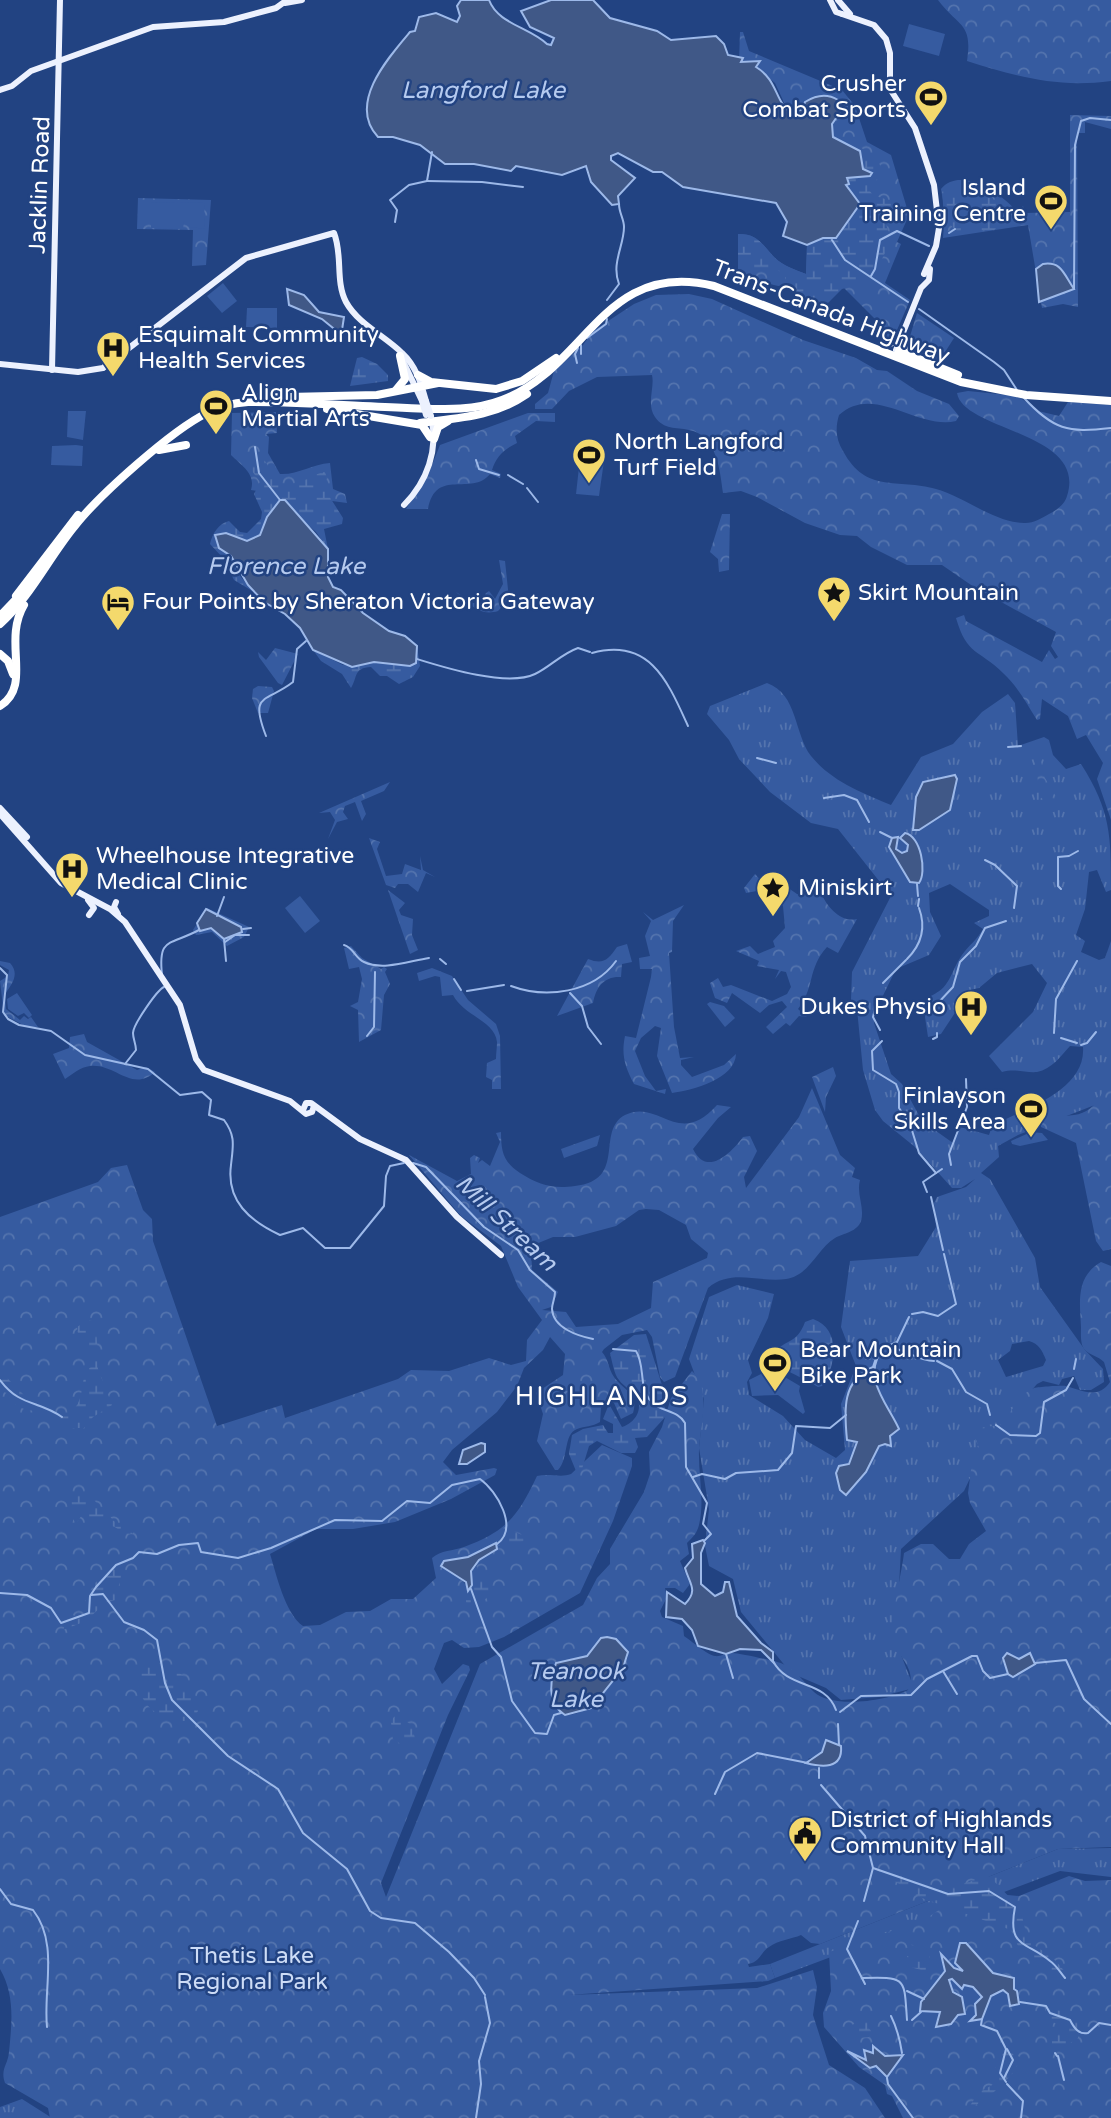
<svg xmlns="http://www.w3.org/2000/svg" width="1111" height="2118" font-family="'Varela Round',sans-serif">
	<defs>
		<pattern id="grass-tufts" width="24" height="20" patternUnits="userSpaceOnUse" patternTransform="scale(1.75)"><rect width="24" height="20" fill="#365ba0"/><path d="M3 7l-1-3M5 7V3M7 7l1-3M15 17l-1-3M17 17v-4M19 17l1-3" fill="none" stroke="#5474ae"/></pattern>
		<pattern id="forest-crowns" width="20" height="18" patternUnits="userSpaceOnUse" patternTransform="scale(1.75)"><rect width="20" height="18" fill="#365ba0"/><path d="M2 6a3 3 0 1 1 6 0M12 15a3 3 0 1 1 6 0" fill="none" stroke="#5474ae"/></pattern>
		<pattern id="wetland-marsh" width="20" height="14" patternUnits="userSpaceOnUse" patternTransform="scale(1.75)"><rect width="20" height="14" fill="#365ba0"/><path d="M1 5h8M5 5V1M11 12h8M15 12V8" fill="none" stroke="#5474ae"/></pattern>
	</defs>
	<rect width="100%" height="100%" fill="#224382"/>
	<g fill="url(#grass-tufts)" fill-rule="evenodd">
		<path d="M767 683C798 694 794 734 811 756 832 782 863 793 891 805L921 757 953 744 982 712 1008 694 1015 703 1018 746 1044 737 1049 740 1053 755 1066 769 1081 764C1111 811 1111 836 1111 890L1106 892 1097 870 1089 872 1085 909 1076 935 1085 941 1081 952 1099 960 1105 958 1111 941V1082L1105 1101 1018 1135 998 1146 999 1157 981 1173 990 1179 1035 1258 1040 1287 1085 1350 1103 1369 1104 1382 1091 1390H1080L1074 1376 1062 1379 1059 1385 1043 1381 1037 1384 988 1440 964 1491 901 1549 896 1642 914 1688 879 1697 841 1700 826 1688 791 1673 741 1612 733 1579 709 1566 705 1546 709 1509 699 1448 704 1399 689 1359 709 1297 737 1285 774 1294 768 1318 748 1360 752 1373 747 1382 749 1395 783 1416 805 1440 836 1458 845 1450 841 1404 856 1366 841 1327 850 1261 918 1256 936 1227 934 1203 937 1197 966 1187 975 1179 961 1188H952L915 1147 883 1121 875 1110 863 1070 857 1009 851 1000 852 972 891 896 838 829 811 823 770 792 739 759 729 740 707 714 710 706ZM950 884 989 910V916L974 923 983 929C977 940 969 945 962 955 950 972 951 989 928 997L925 1017 928 1037 941 1034 970 990 979 988 997 973 1032 964 1047 983 1033 1012 989 1056 1002 1072C1015 1068 1025 1073 1037 1072 1052 1069 1061 1056 1070 1046L1083 1047C1086 1086 1036 1105 1006 1119L1001 1115 995 1117 989 1135 960 1127 953 1143 922 1121 902 1084 891 1074 874 1023V1014L896 969 929 955 941 936 930 912 929 893ZM1029 1341C1039 1344 1042 1350 1046 1360L1043 1366 1006 1377 998 1360 1010 1351 1012 1344Z"/>
		<polygon points="1111,1848 1111,1877 1060,1871 775,1978 770,1964 1058,1849"/>
		<polygon points="22,2099 52,2118 0,2118 0,2107"/>
	</g>
	<g fill="url(#forest-crowns)" fill-rule="evenodd">
		<path d="M938 0H1111V81C1057 88 1018 77 967 61 973 22 958 27 938 0Z"/>
		<path d="M740 32H743L749 51 842 90 855 106 867 142 891 155 909 215 897 242 901 244 885 283 910 300 894 337 887 340 872 334 878 322 843 287C805 290 772 291 738 270V234C759 234 762 245 775 258 783 266 796 270 806 274L807 245 813 246 851 147 833 137 832 124 838 103 829 95 814 96 798 112 788 111 775 83 756 67 760 62H739Z"/>
		<path d="M1070 115 1111 116V129L1085 122V133H1077L1078 307 1063 304 1042 308 1028 225 943 238 945 212 941 189C961 165 1004 195 1018 213L1023 206 1025 213 1070 212Z"/>
		<polygon points="138,198 211,200 206,265 192,266 193,230 137,229"/>
		<path d="M656 295 689 294 712 299 803 340 856 358 877 370 887 371 917 391 949 404 959 416 956 421C917 430 874 383 839 415 835 428 836 440 843 451 866 494 897 478 936 489 965 497 993 522 1024 523 1032 524 1042 518 1049 514 1057 510 1065 504 1067 496 1088 432 963 431 957 393L968 391 1018 396 1038 411 1059 416 1068 402 1111 405V820L1097 779 1103 763 1086 735 1077 739 1068 716 1042 699 1040 719 1037 720C1026 703 1019 688 1003 673 979 649 967 656 956 618L964 615 966 621 1042 662 1049 650 1055 659 1058 657 1051 646 1056 632 974 587 942 565H907L871 547 857 536 840 535 805 523 757 497 741 491 723 493C720 471 717 435 689 430 676 427 664 430 655 417 646 404 655 387 652 375L597 377 569 391 552 409H535V404L548 393 554 371 583 345 593 331 634 304Z"/>
		<polygon points="917,313 954,338 940,360 911,349 908,343"/>
		<path d="M276 412 277 433 266 434 269 437 268 453 280 474C298 475 312 464 330 463L333 489 345 494 347 503 251 490C256 474 242 466 231 455L232 413Z"/>
		<path d="M528 413H555V422L536 421 515 436 517 443C504 449 496 457 492 470L501 474 500 478 490 474C471 497 436 467 428 509H406L430 470 440 445Z"/>
		<polygon points="722,514 730,514 729,570 719,572 718,559 710,552"/>
		<path d="M499 560 505 561 509 599 498 611C479 617 469 603 456 592L473 603 490 602 485 594 489 591 495 599 503 584Z"/>
		<polygon points="275,648 298,654 282,685 278,683 259,657 258,652 266,660"/>
		<polygon points="258,686 272,687 274,691 268,713 258,713 252,698 253,689"/>
		<polygon points="1039,753 1045,778 1061,805 1055,808 1040,797 1035,758"/>
		<polygon points="390,782 384,791 361,801 366,814 362,821 355,802 345,806 343,812 348,819 337,822 328,839 335,820 330,812 319,813"/>
		<polygon points="369,838 380,842 377,849 386,876 402,874 405,864 421,870 420,856 423,870 435,877 426,873 418,892 408,884 398,884 395,888 386,885"/>
		<path d="M755 874 766 886 775 879 797 894 821 893C827 907 841 923 857 919L838 953 827 947C807 969 815 988 798 1009L807 1017 799 1016 790 1026 786 1023 773 1034 766 1027 787 1007 782 1001 769 1005 760 1013 732 993 727 1003 715 998 710 983 718 978 723 987 731 985 772 1001 787 994 791 987 786 972 781 971 775 979 779 970 757 966 759 961 736 951 750 946 758 954 775 947 773 941 785 928 783 906 773 895H765V900L762 890 746 893 744 888Z"/>
		<polygon points="388,890 405,903 399,910 401,915 413,919 412,935 418,950 410,954"/>
		<path d="M684 905 673 921 672 952 669 953 674 1027 680 1058 694 1057 681 1060V1065L692 1077 724 1065 736 1054C735 1079 693 1090 672 1093L657 1056 661 1028 655 1026 641 1038 635 1051 645 1076 656 1091 666 1089 665 1094 634 1084C625 1067 621 1055 625 1036L636 1038 651 977 652 969H640L639 958 650 956 645 936 651 921 643 912 653 920Z"/>
		<polygon points="207,908 249,927 244,937 227,946 212,932 196,935 193,930"/>
		<path d="M627 944 632 962 622 964 621 977C604 976 596 987 593 1003L557 1016 588 959C603 965 608 960 617 947Z"/>
		<polygon points="351,946 362,958 381,969 384,967 387,969 385,972 390,984 384,995 381,1030 359,1042 358,1010 350,1006 358,1002 362,979 359,967 349,969 344,948"/>
		<path d="M0 961 10 963C20 974 12 984 5 994L6 1009 20 1020 24 1016 28 1019 31 1017 38 1027H27L4 1015 0 981 8 976 9 970 0 965Z"/>
		<path d="M432 968 452 976 468 1000 496 1024 500 1036 501 1089H492V1080L486 1077 487 1063 496 1059C496 1053 497 1048 497 1042 495 1021 464 1016 453 995L442 996 440 977 435 976 419 981 417 973Z"/>
		<polygon points="710,1002 724,1006 735,1018 725,1027 707,1004"/>
		<path d="M84 1034 87 1042 137 1070 146 1067 155 1072C132 1093 115 1063 90 1066 80 1067 73 1074 65 1079L53 1054 69 1048 70 1037Z"/>
		<path d="M1111 1064V1249L1103 1251 1096 1241 1076 1143 1041 1127V1122C1053 1115 1061 1117 1074 1115 1099 1112 1107 1085 1111 1064Z"/>
		<polygon points="833,1067 836,1076 826,1097 825,1112 812,1077"/>
		<path d="M812 1088 840 1155 855 1168 852 1177 860 1180C856 1194 865 1207 861 1221 857 1232 844 1233 835 1238 817 1249 809 1276 786 1279 760 1283 731 1268 708 1288L675 1377 664 1382 660 1377 652 1337 647 1330 622 1335 604 1349 602 1352C609 1360 608 1368 614 1377 623 1390 639 1393 633 1413L621 1419 614 1403 607 1400 601 1408 600 1422C592 1427 585 1426 577 1429 563 1434 569 1459 558 1470H555L537 1441 543 1414 536 1393 563 1375 565 1354 550 1337 543 1350 524 1368 517 1386 497 1412 452 1450 443 1462 456 1475 494 1468 497 1469 495 1475 451 1499 395 1522 353 1529H316L270 1554C276 1573 285 1614 303 1626L320 1625 346 1612 370 1611 391 1599H413L436 1578 432 1558C441 1550 453 1551 464 1547 507 1531 518 1516 537 1476 549 1473 561 1478 571 1474L602 1445 632 1458V1466L613 1521 580 1593 504 1637 479 1647 464 1648 452 1640 444 1643 434 1669 442 1684 463 1664 469 1666 470 1670 448 1715 381 1883 386 1897 480 1664 583 1605 597 1578 610 1564V1549L644 1492 650 1474 649 1452 662 1427 671 1398 692 1371C712 1387 700 1428 699 1449 698 1475 705 1500 699 1525 697 1533 693 1537 687 1543L689 1554 680 1561 690 1584 683 1593 675 1588H665L667 1597 660 1611 662 1617 683 1626 684 1636C690 1640 709 1656 715 1656 720 1657 725 1653 731 1653 735 1652 770 1660 777 1662 792 1665 804 1682 814 1692 832 1709 888 1701 908 1690 918 1669 898 1658 893 1640 889 1624 902 1572 904 1553L921 1544H933L949 1559H960L969 1544 986 1531 970 1503 968 1493 971 1470 980 1450 971 1429 1000 1425C1012 1413 1018 1395 1034 1388 1037 1387 1063 1385 1066 1386 1081 1390 1098 1400 1110 1382L1104 1362C1098 1356 1090 1355 1085 1350 1080 1345 1081 1334 1081 1327 1080 1303 1075 1277 1101 1262L1111 1266V1847L1058 1849 820 1944 811 1943 801 1935C792 1939 778 1940 769 1947 760 1953 760 1962 748 1964L749 1967 770 1964 775 1978 768 1981 568 1995 757 1988 813 1970 817 1987 813 2015 829 2065 865 2088 885 2118H50L48 2108 5 2083C0 2069 8 2065 9 2052 12 2022 15 1995 0 1969V1217L98 1182 111 1168 127 1165 143 1210 152 1219 153 1241 217 1426 282 1405 285 1418 398 1379 411 1370 449 1371 489 1358 511 1365 526 1361 527 1340 542 1320 518 1287 501 1246 461 1216 409 1155 457 1181 471 1174 470 1158 474 1155 480 1158 478 1163 482 1160 490 1166 500 1142 496 1133 501 1132C501 1151 503 1162 520 1173 539 1185 552 1189 575 1186 628 1180 595 1131 625 1115 659 1098 678 1149 717 1105L731 1107 718 1118 693 1149C707 1178 732 1152 743 1137L750 1136 757 1151 744 1177 746 1188 799 1117ZM646 1209 659 1210 686 1225 691 1239 708 1253 707 1258 653 1282 651 1308 618 1324 576 1327 566 1312 542 1310 551 1307 558 1292 532 1270 531 1246 553 1237H575L616 1226 639 1210ZM489 1549H497L479 1560 467 1586 455 1573 443 1568 444 1561 458 1560ZM616 1639 628 1652V1657C618 1676 585 1726 561 1712L550 1687 556 1663 587 1656 599 1640ZM826 1740 839 1745 829 1765 817 1767 808 1759 821 1754Z"/>
		<polygon points="600,1135 597,1146 564,1158 561,1149"/>
		<polygon points="1069,1876 1085,1881 1111,1880 1111,2118 903,2118 892,2096 887,2094 885,2085 859,2067 824,2027 823,2013 831,1991 829,1952 924,1920 967,1891 1019,1896"/>
	</g>
	<g fill="url(#wetland-marsh)">
		<path d="M858 146C882 160 889 168 869 190L873 195 894 202 900 213 898 218 886 224 891 240 875 274 861 284 842 289 823 308C808 305 797 294 787 282 784 278 786 275 782 272 779 269 750 272 738 267V234C759 234 762 245 775 258 783 266 796 270 806 274L807 245 823 238 840 235 859 204 845 185 849 176H870L871 173 863 169 860 151 851 147Z"/>
		<path d="M950 187 989 191C991 202 1007 209 1012 221L993 230 958 232 944 219 942 189Z"/>
		<polygon points="362,357 377,364 388,375 388,381 350,386 357,358"/>
		<path d="M258 455C274 463 266 484 287 484 302 485 311 474 325 472L327 478 324 488 343 518 342 524 324 529 328 549 316 532 280 500 267 517 260 535 247 541 236 539C228 565 237 573 254 592L234 580 223 558 210 544C212 534 219 523 229 521L240 532 247 533 261 519 262 512 254 494 260 482 250 468V460Z"/>
		<path d="M417 646 420 666 413 677 399 684 387 676H380L371 667C353 668 358 677 351 688L342 674 321 661 313 650 343 665 356 666 374 662 410 666 417 657Z"/>
		<path d="M813 1319C842 1329 836 1367 822 1386L818 1387C806 1379 774 1367 771 1356 783 1339 797 1345 805 1322Z"/>
		<path d="M88 1320 96 1322 98 1369 112 1405 93 1417 84 1428H69L60 1418C85 1408 79 1393 86 1370L91 1367 90 1351 79 1340 77 1327Z"/>
		<path d="M646 1334 662 1385V1402L668 1414 647 1437 635 1438 638 1447 635 1453H621L597 1441 589 1446 582 1469 576 1471 569 1454 572 1435 583 1429 603 1425 608 1433H613V1424L603 1419 609 1404 622 1427C635 1423 644 1409 636 1396 632 1390 624 1387 619 1380 614 1374 612 1361 610 1353L634 1335Z"/>
		<path d="M0 1371 31 1402 45 1409C30 1414 14 1408 7 1393L0 1391Z"/>
		<path d="M81 1495 93 1499 116 1523H140L132 1534C120 1533 118 1527 109 1525 100 1523 96 1525 86 1520L85 1510 76 1524 72 1517 71 1497Z"/>
		<polygon points="504,1527 522,1535 525,1541 498,1546"/>
		<polygon points="109,1561 122,1561 124,1566 115,1600 105,1603 86,1621 63,1630 70,1614 80,1618 89,1610 85,1599"/>
		<polygon points="477,1566 478,1573 495,1589 472,1613 466,1602 466,1590 472,1585 471,1571"/>
		<path d="M155 1662C180 1666 197 1686 198 1711L192 1720C161 1727 129 1699 141 1668Z"/>
		<polygon points="395,1715 412,1725 417,1748 408,1749 393,1739 391,1722"/>
		<polygon points="873,1868 945,1889 989,1876 1020,1908 1028,1941 1052,1957 1068,1975 1067,1982 1018,1946 1011,1930 922,1898"/>
		<polygon points="904,1940 923,1951 930,1945 929,1956 936,1968 932,1973 903,1965 909,1961 907,1956 914,1957"/>
		<polygon points="1046,2006 1067,2011 1078,2021 1078,2038 1067,2045 1062,2044 1052,2055 1052,2036 1058,2035 1057,2032 1062,2028 1046,2017"/>
		<polygon points="867,2016 874,2018 875,2025 868,2027 871,2031 869,2037 857,2038 855,2029 849,2027"/>
		<path d="M1005 2050 1020 2057C1018 2075 985 2102 968 2109L978 2093 994 2084 995 2069Z"/>
	</g>
	<g fill="#365ba0">
		<polygon points="909,24 945,34 939,56 903,46"/>
		<polygon points="151,202 204,203 205,229 190,227 184,221 183,229 151,228"/>
		<polygon points="223,283 237,301 222,313 207,296"/>
		<polygon points="247,308 277,308 277,328 246,327"/>
		<polygon points="68,411 86,411 83,440 67,437"/>
		<polygon points="76,445 83,446 82,466 51,465 52,446"/>
		<polygon points="580,458 604,461 599,496 576,494"/>
		<polygon points="300,896 320,921 305,933 285,908"/>
		<polygon points="17,993 32,1015 29,1018 24,1013 18,1016 8,1009 7,999"/>
		<polygon points="1031,1132 1042,1133 1048,1140 1020,1146 1012,1144 1011,1141"/>
		<polygon points="765,1372 778,1373 800,1386 799,1391 805,1412 803,1414 778,1395 752,1396 749,1380"/>
	</g>
	<g fill="#405887" stroke="#9db9e9" stroke-width="2">
		<path d="M461 0H489C498 24 529 27 547 44L551 45 554 38 530 27 521 11 551 0H593L610 18 657 31 671 40 716 36 724 44 728 55 743 58 741 62 760 61 756 67C779 81 774 102 792 113L803 109 805 102C816 95 827 93 838 100L841 111 832 124 833 137 860 151 863 169 872 173 870 176 847 178 849 184 846 185 860 204 836 238H823L807 245 783 236 787 222 776 203 683 187 662 172H653L618 153 611 156V160L635 178 618 196 619 204 612 205 591 182 586 166 562 175 516 166 511 171 474 164H445L420 145 393 137H378C347 104 388 58 410 32L415 31 419 17 436 13 457 22 460 16 457 6Z"/>
		<path d="M1043 264C1062 261 1064 275 1074 289L1039 302 1036 269Z"/>
		<polygon points="287,289 304,295 319,312 344,317 342,330 338,332 322,319 289,305"/>
		<polygon points="280,500 285,500 328,549 328,577 333,587 341,590 363,613 389,631 405,636 417,646 416,663 410,666 374,662 352,667 313,650 300,628 285,614 264,602 248,585 231,556 219,548 215,535 226,533 247,541 260,535 267,517"/>
		<polygon points="955,775 957,779 950,810 919,830 913,830 916,797 923,782"/>
		<path d="M905 833C921 836 927 872 919 883L910 882 889 847 892 838 898 837 896 849 902 853 907 851 908 845 900 838Z"/>
		<polygon points="206,909 241,927 242,932 224,939 211,928 200,931 197,923"/>
		<path d="M879 1349 881 1352C862 1378 889 1406 899 1429L890 1436 891 1446 885 1444 879 1446 866 1472 846 1495 840 1490 836 1473 839 1466 849 1464 857 1442 847 1440C844 1410 842 1380 873 1367Z"/>
		<polygon points="481,1443 485,1444 485,1452 467,1464 459,1464 463,1450"/>
		<path d="M703 1540 705 1543 701 1553V1584L715 1596 723 1592 725 1582H729L737 1616 761 1643 773 1652V1662L761 1650 740 1649 726 1654 698 1646 692 1630 682 1619 666 1617 667 1592 685 1604C699 1590 689 1583 685 1568L693 1558 692 1544Z"/>
		<polygon points="496,1543 497,1549 479,1560 471,1571 472,1585 468,1591 466,1582 441,1566 444,1561 468,1557"/>
		<path d="M607 1637 616 1639 628 1652 623 1668 591 1708 565 1715C547 1704 550 1681 556 1663L587 1656 601 1638Z"/>
		<polygon points="1007,1653 1019,1659 1030,1653 1035,1664 1013,1677 1008,1674 1003,1658"/>
		<path d="M826 1740 841 1746C843 1770 821 1767 806 1763L822 1752Z"/>
		<polygon points="960,1943 966,1943 993,1973 1014,1978 1014,1989 1017,1991 1019,2004 1010,2006 1008,1994 1003,1990 991,1996 982,2019 970,2021 976,2015 975,2004 982,1997 973,1987 964,1985 962,1989 952,1979 949,1980 953,1992 962,1997 965,2014 958,2015 951,2024 936,2027 940,2012 920,2011 921,2002 945,1971 941,1954 954,1968 963,1971 955,1963"/>
		<polygon points="873,2046 885,2056 903,2055 887,2077 876,2066 870,2068 847,2051 866,2060 864,2050 873,2053"/>
	</g>
	<g fill="none" stroke-linecap="round" stroke-linejoin="round">
		<g stroke="#9db9e9" stroke-width="2">
			<polyline points="427,181 482,182 523,187"/>
			<polyline points="395,222 397,210 390,200 409,185 427,181 432,152"/>
			<polyline points="949,233 955,229"/>
			<polyline points="832,240 845,260 908,302"/>
			<polyline points="871,276 875,269 880,240 897,231 929,246"/>
			<polyline points="1074,289 1075,145 1081,121 1090,118 1111,120"/>
			<path d="M607 300 619 284C611 263 624 246 624 227 624 219 619 213 619 204"/>
			<polyline points="919,309 994,362 1004,370 1017,390"/>
			<polyline points="587,338 606,324 607,319"/>
			<polyline points="581,345 581,354"/>
			<polyline points="577,363 575,354 578,348"/>
			<path d="M1023 397C1054 430 1067 433 1111 428"/>
			<polyline points="255,447 259,473 280,500"/>
			<polyline points="476,460 479,469 499,475"/>
			<polyline points="508,475 523,484"/>
			<polyline points="527,488 538,502"/>
			<path d="M592 653C650 637 668 682 688 726"/>
			<path d="M417 659C446 668 507 687 535 674 550 667 561 654 578 648L590 652"/>
			<path d="M266 736C249 692 266 703 293 682L297 649 306 641"/>
			<polyline points="1008,747 1021,746"/>
			<polyline points="757,758 776,763"/>
			<polyline points="824,798 844,795 857,800 869,822"/>
			<polyline points="880,832 892,838"/>
			<polyline points="985,860 995,865 1017,886 1014,908"/>
			<polyline points="917,884 918,896"/>
			<polyline points="1061,889 1058,886 1058,857 1069,856 1078,851"/>
			<polyline points="918,906 919,899"/>
			<polyline points="217,916 224,897"/>
			<polyline points="243,929 251,928"/>
			<polyline points="224,939 226,961"/>
			<polyline points="225,942 235,935 249,935"/>
			<path d="M344 945C354 948 355 958 364 962 383 971 409 961 429 958"/>
			<polyline points="440,959 446,964"/>
			<path d="M907 959C922 944 926 927 919 908"/>
			<path d="M0 968 7 975 3 1012 8 1019 19 1025 51 1031 85 1055 148 1069 180 1095 202 1092 211 1100 209 1115 224 1120C236 1136 233 1146 231 1165 226 1201 250 1221 280 1235L303 1228 325 1248H350L384 1206 386 1176 390 1166 404 1163"/>
			<path d="M162 975C158 937 169 946 199 930"/>
			<polyline points="454,979 461,990"/>
			<polyline points="883,983 906,960"/>
			<path d="M511 986C546 999 593 993 616 961"/>
			<polyline points="467,991 504,985"/>
			<polyline points="570,993 582,1006 588,1027 601,1044"/>
			<polyline points="878,997 873,1017 880,1030"/>
			<polyline points="938,1003 953,987 960,962 976,946 985,928 1006,921"/>
			<polyline points="1054,1033 1056,999 1077,961"/>
			<polyline points="367,1036 374,1027 375,972"/>
			<polyline points="1061,1038 1077,1043"/>
			<polyline points="933,1039 937,1037 937,1033"/>
			<polyline points="882,1041 872,1051 873,1070 896,1084 899,1092 899,1108 910,1124 919,1153 936,1173"/>
			<polyline points="1081,1045 1087,1043 1096,1032"/>
			<path d="M125 1064 136 1050C136 1044 133 1039 133 1033 133 1025 157 990 164 987"/>
			<path d="M413 1163 426 1167 484 1227 518 1250 530 1270 555 1292C555 1299 552 1303 552 1309 553 1328 578 1336 593 1339"/>
			<polyline points="951,1165 949,1154 967,1107 966,1079"/>
			<polyline points="927,1192 923,1182 942,1169"/>
			<polyline points="931,1197 943,1250"/>
			<polyline points="912,1314 923,1312 938,1316 956,1304 944,1254"/>
			<path d="M893 1348C908 1351 919 1361 934 1361"/>
			<path d="M613 1349 636 1351C645 1365 639 1385 649 1399 660 1413 677 1409 685 1423L686 1467 707 1503 703 1524 711 1534 704 1541"/>
			<polyline points="879,1350 897,1342 909,1317"/>
			<polyline points="937,1361 952,1369 966,1392 987,1404 990,1415"/>
			<polyline points="1074,1369 1076,1359"/>
			<path d="M0 1380C20 1407 38 1400 62 1417"/>
			<polyline points="996,1425 1010,1435 1036,1436 1040,1433 1044,1402 1066,1390 1073,1378"/>
			<polyline points="693,1477 702,1474 725,1479 736,1473 778,1470 792,1453 796,1426 830,1428 846,1415"/>
			<polyline points="471,1589 492,1647 501,1657 512,1701 535,1733 547,1734 554,1715 561,1713"/>
			<path d="M0 1593 27 1595 51 1608 61 1623 89 1613 90 1596 96 1587 116 1565 133 1558 139 1552 157 1554 179 1545 198 1543 201 1552 238 1558 271 1548 335 1520 382 1521 407 1501 430 1503 452 1485 480 1479C497 1491 519 1528 497 1544"/>
			<polyline points="91,1595 103,1594 124,1622 144,1630 157,1640 165,1683 172,1700 228,1756 278,1789 303,1833 347,1869 370,1911 381,1918 415,1923 449,1952 474,1978 485,1995"/>
			<polyline points="726,1654 733,1678"/>
			<path d="M773 1661C788 1690 825 1679 836 1710"/>
			<polyline points="1035,1663 1066,1660 1084,1699 1111,1724"/>
			<polyline points="943,1671 957,1694"/>
			<polyline points="840,1712 861,1696 911,1695 927,1679 972,1656 977,1656 983,1671 990,1678 1008,1674"/>
			<polyline points="838,1724 839,1745"/>
			<polyline points="819,1778 819,1768"/>
			<polyline points="821,1785 865,1836 873,1868 864,1901"/>
			<polyline points="715,1794 725,1772 757,1753 808,1763"/>
			<path d="M873 1868 948 1894 989 1891 1015 1907C1007 1948 1026 1941 1050 1961 1056 1965 1060 1972 1065 1978"/>
			<path d="M0 1889 11 1904 33 1910C59 1943 43 1989 47 2027"/>
			<polyline points="858,1921 847,1949 865,1984"/>
			<path d="M862 1978C907 1977 904 1977 907 2020"/>
			<polyline points="907,1991 924,1999"/>
			<path d="M1020 2002 1046 2006 1050 2013 1070 2020C1074 2028 1079 2035 1088 2033L1099 2023 1111 2025"/>
			<path d="M891 2016C897 2028 900 2040 902 2053"/>
			<polyline points="982,2019 981,2025 997,2031 1006,2049 1000,2073 1006,2082"/>
			<polyline points="912,2020 921,2012"/>
			<polyline points="1055,2053 1057,2056"/>
			<polyline points="1058,2056 1064,2080"/>
			<polyline points="887,2078 888,2084 913,2118"/>
			<polyline points="1004,2078 1013,2060 1007,2049"/>
			<polyline points="1007,2084 1023,2101 1021,2118"/>
			<polyline points="476,2118 481,2084 479,2061 490,2023 485,1997"/>
		</g>
		<g stroke="#ecf1fe" stroke-width="6">
			<polyline points="830,0 836,12 842,14"/>
			<polyline points="838,0 850,14"/>
			<polyline points="285,3 302,0"/>
			<polyline points="842,14 874,25 886,39 890,53 890,89 915,128 934,185 939,228 936,246 924,274"/>
			<polyline points="0,90 12,86 31,71 153,27 224,22 276,8 287,0"/>
			<polyline points="896,350 921,288 929,280 930,269"/>
			<polyline points="402,359 422,401"/>
			<path d="M0 364 78 372 103 368 246 258 334 233C343 255 335 281 346 302 358 324 385 336 402 353 416 366 421 383 426 401"/>
			<polyline points="52,370 60,0"/>
			<path d="M404 505C427 482 439 449 431 417"/>
			<polyline points="0,808 27,837"/>
			<polyline points="0,814 61,883 110,909 125,922 180,1005 196,1059 204,1070 290,1101 306,1114 312,1112 314,1106"/>
			<polyline points="88,900 94,908 89,915"/>
			<polyline points="116,902 114,907 118,914"/>
			<polyline points="303,1110 306,1103 311,1103 360,1139 406,1160 457,1217 501,1255"/>
		</g>
		<g stroke="#fff" stroke-width="8">
			<polyline points="902,340 908,354"/>
			<polyline points="885,345 897,340"/>
			<polyline points="899,351 958,375"/>
			<polyline points="418,375 431,382 496,389 522,381 556,358"/>
			<polyline points="396,390 405,379 400,356"/>
			<polyline points="248,398 377,395 438,383"/>
			<polyline points="327,409 422,425 430,437"/>
			<path d="M420 423C458 418 494 417 527 394"/>
			<polyline points="434,439 438,427 448,421"/>
			<polyline points="159,450 186,445"/>
			<polyline points="16,596 78,515"/>
			<polyline points="0,616 22,593"/>
			<path d="M0 624C31 596 48 559 74 527 98 496 172 430 207 413 220 406 234 403 248 402 301 402 354 406 407 408 439 409 471 412 502 400 587 368 603 259 714 286L961 382 1026 395 1111 401"/>
			<polyline points="0,654 8,661 13,674"/>
			<path d="M0 706C33 685 2 642 24 605"/>
		</g>
		<g stroke="#ecf1fe" stroke-width="6">
			<polyline points="422,401 426,415"/>
			<polyline points="426,401 431,416"/>
		</g>
	</g>
	<defs>
		<g id="stadium-pin" transform="scale(1.75)"><path d="M0 17L-7.5 6A9.5 9.5 0 1 1 7.5 6Z" fill="#f4d96c" stroke="#224382"/><path d="M0-5a6.5 5 0 1 0 0 10a6.5 5 0 1 0 0-10ZM-3.5-1.8h7v3.6h-7Z" fill="#111"/></g>
		<g id="hospital-pin" transform="scale(1.75)"><path d="M0 17L-7.5 6A9.5 9.5 0 1 1 7.5 6Z" fill="#f4d96c" stroke="#224382"/><path d="M-5-5h3v3.5h4V-5h3V5h-3V1.5h-4V5h-3Z" fill="#111"/></g>
		<g id="sight-pin" transform="scale(1.75)"><path d="M0 17L-7.5 6A9.5 9.5 0 1 1 7.5 6Z" fill="#f4d96c" stroke="#224382"/><path d="M0-6L1.8-2.2L6-1.7L2.9 1.2L3.7 5.4L0 3.3L-3.7 5.4L-2.9 1.2L-6-1.7L-1.8-2.2Z" fill="#111"/></g>
		<g id="hotel-pin" transform="scale(1.75)"><path d="M0 17L-7.5 6A9.5 9.5 0 1 1 7.5 6Z" fill="#f4d96c" stroke="#224382"/><path d="M-6-4.5h1.5V1H6V5H4.5V3h-9V5H-6ZM-4 0a1.8 1.8 0 1 1 3.6 0ZM.5 0V-2.5h3Q6-2.5 6 0Z" fill="#111"/></g>
		<g id="civic-pin" transform="scale(1.75)"><path d="M0 17L-7.5 6A9.5 9.5 0 1 1 7.5 6Z" fill="#f4d96c" stroke="#224382"/><path d="M-.6-6.5H3V-4.5H.6V-3L4-1V1h2V6H-6V1h2V-1L-.6-3ZM-1.2 2.5V6h2.4V2.5Z" fill="#111"/></g>
	</defs>
	<g fill-rule="evenodd">
		<use href="#stadium-pin" x="931" y="97"/>
		<use href="#stadium-pin" x="1051" y="201"/>
		<use href="#hospital-pin" x="113" y="348"/>
		<use href="#stadium-pin" x="216" y="406"/>
		<use href="#stadium-pin" x="589" y="455"/>
		<use href="#sight-pin" x="834" y="593"/>
		<use href="#hotel-pin" x="118" y="602"/>
		<use href="#hospital-pin" x="72" y="869"/>
		<use href="#sight-pin" x="773" y="888"/>
		<use href="#hospital-pin" x="971" y="1007"/>
		<use href="#stadium-pin" x="1031" y="1109"/>
		<use href="#stadium-pin" x="775" y="1363"/>
		<use href="#civic-pin" x="805" y="1833"/>
	</g>
	<g text-anchor="middle" dominant-baseline="central" stroke-width="5" stroke-linejoin="round" paint-order="stroke">
		<g font-size="23" fill="#fff" stroke="#224382" text-anchor="start">
			<text x="906" y="84" text-anchor="end">Crusher<tspan x="906" dy="26">Combat Sports</tspan></text>
			<text x="1026" y="188" text-anchor="end">Island<tspan x="1026" dy="26">Training Centre</tspan></text>
			<text x="138" y="335">Esquimalt Community<tspan x="138" dy="26">Health Services</tspan></text>
			<text x="241" y="393">Align<tspan x="241" dy="26">Martial Arts</tspan></text>
			<text x="614" y="442">North Langford<tspan x="614" dy="26">Turf Field</tspan></text>
			<text x="858" y="593">Skirt Mountain</text>
			<text x="142" y="602">Four Points by Sheraton Victoria Gateway</text>
			<text x="96" y="856">Wheelhouse Integrative<tspan x="96" dy="26">Medical Clinic</tspan></text>
			<text x="798" y="888">Miniskirt</text>
			<text x="946" y="1007" text-anchor="end">Dukes Physio</text>
			<text x="1006" y="1096" text-anchor="end">Finlayson<tspan x="1006" dy="26">Skills Area</tspan></text>
			<text x="800" y="1350">Bear Mountain<tspan x="800" dy="26">Bike Park</tspan></text>
			<text x="830" y="1820">District of Highlands<tspan x="830" dy="26">Community Hall</tspan></text>
		</g>
		<g font-size="23" fill="#fff" stroke="#224382">
			<text transform="translate(40 185) rotate(-88)">Jacklin Road</text>
			<text transform="translate(831 312) rotate(21)">Trans-Canada Highway</text>
		</g>
		<g font-size="23" fill="#cddcf6" stroke="#224382">
			<text x="252" y="1956">Thetis Lake<tspan x="252" dy="26">Regional Park</tspan></text>
		</g>
		<g font-size="24" font-style="italic" fill="#b5caef" stroke="#224382">
			<text x="483" y="90">Langford Lake</text>
			<text x="286" y="566">Florence Lake</text>
			<text transform="translate(506 1223) rotate(43)">Mill Stream</text>
			<text x="576" y="1671">Teanook<tspan x="576" dy="28">Lake</tspan></text>
		</g>
		<g font-size="26" letter-spacing="2" fill="#fff" stroke="#224382">
			<text x="602" y="1396">HIGHLANDS</text>
		</g>
	</g>
</svg>
